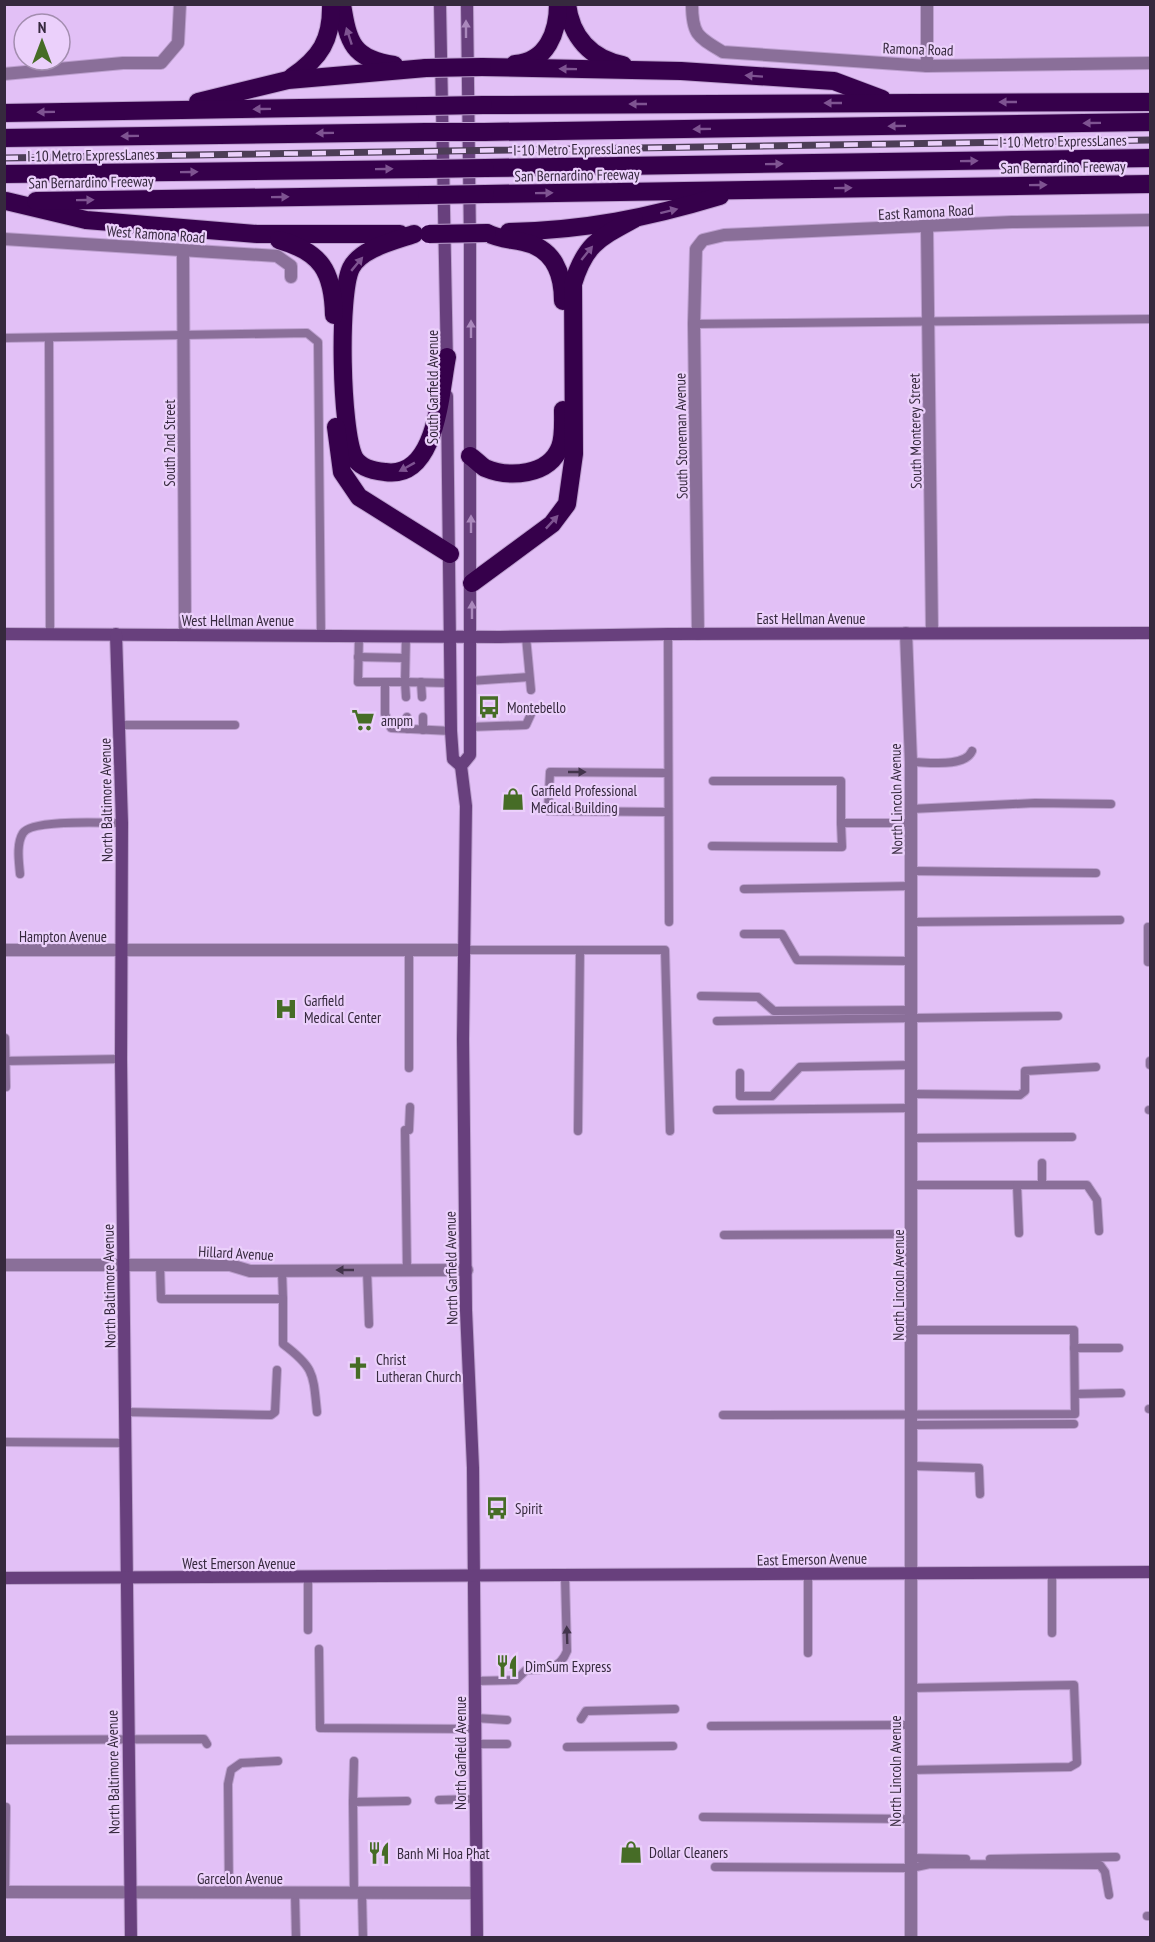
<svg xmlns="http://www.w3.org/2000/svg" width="1155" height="1942" font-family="'PT Sans Narrow',sans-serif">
	<rect width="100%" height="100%" fill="#e2c0f6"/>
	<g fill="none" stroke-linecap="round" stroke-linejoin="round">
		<g stroke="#bc9fce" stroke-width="10">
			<g id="lane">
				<polyline points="694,324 1150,319"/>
				<polyline points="4,338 307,333 318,342 321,635"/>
				<polyline points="49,338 50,634"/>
				<polyline points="668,634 669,922"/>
				<polyline points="359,635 358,682 405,682 406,636"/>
				<polyline points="526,637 531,690"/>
				<polyline points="358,657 405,658"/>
				<polyline points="470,681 529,677"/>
				<polyline points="421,682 422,697"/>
				<polyline points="385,683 385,714 391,728 451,731"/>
				<polyline points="406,697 405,682 449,683"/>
				<polyline points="407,717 408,729"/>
				<polyline points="423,717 423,730"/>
				<polyline points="121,725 235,725"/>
				<polyline points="470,727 526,725 531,714"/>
				<path d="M911 762C927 762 965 768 972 751"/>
				<polyline points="713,781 841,781 841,823 911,823"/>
				<polyline points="911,809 1035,803 1111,804"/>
				<polyline points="667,812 548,811 550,772 667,773"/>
				<polyline points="712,846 842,847 841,823"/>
				<polyline points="912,871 1096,873"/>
				<path d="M20 874C19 862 16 844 23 833 32 819 104 823 122 823"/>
				<polyline points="744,889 912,886"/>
				<polyline points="912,922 1120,920"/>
				<polyline points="744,934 782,934 797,960 912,961"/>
				<polyline points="409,950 409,1068"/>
				<polyline points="463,950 665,950 670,1131"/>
				<polyline points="1148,962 1148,927 1150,927"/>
				<polyline points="701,996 758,997 774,1011 912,1010"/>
				<polyline points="717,1021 1058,1016"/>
				<polyline points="5,1038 6,1087"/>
				<polyline points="5,1061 121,1059"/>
				<polyline points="1150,1061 1150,1065"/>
				<polyline points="740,1073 740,1096 772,1096 800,1067 912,1065"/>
				<polyline points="912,1094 1020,1095 1025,1091 1025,1071 1096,1067"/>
				<polyline points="717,1110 912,1108"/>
				<polyline points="1149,1110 1150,1110"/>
				<polyline points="405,1130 407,1270"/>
				<polyline points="409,1130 410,1107"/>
				<polyline points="578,1131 580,950"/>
				<polyline points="912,1138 1072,1137"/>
				<polyline points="1042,1163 1042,1185"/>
				<polyline points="912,1185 1087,1185 1097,1200 1099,1231"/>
				<polyline points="1017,1185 1019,1233"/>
				<polyline points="724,1235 913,1234"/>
				<polyline points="160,1265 161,1299 283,1299 282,1270"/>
				<polyline points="367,1270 369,1324"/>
				<path d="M283 1299V1344C315 1368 313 1374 317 1412"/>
				<polyline points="1074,1348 1119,1348"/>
				<polyline points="1075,1394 1121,1393"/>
				<polyline points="1149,1409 1150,1409"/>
				<polyline points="126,1412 271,1415 275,1412 277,1370"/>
				<polyline points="723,1415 1075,1414 1074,1330 913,1330"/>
				<polyline points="913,1425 1074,1424"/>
				<polyline points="4,1442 126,1443"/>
				<polyline points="913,1466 979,1468 980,1494"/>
				<polyline points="1052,1573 1052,1633"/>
				<polyline points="808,1575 808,1653"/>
				<polyline points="308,1578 308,1630"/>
				<polyline points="319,1649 320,1728 475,1729"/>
				<path d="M475 1681 516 1680 526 1670C545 1669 559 1671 567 1651L565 1577"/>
				<polyline points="909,1688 1074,1685 1077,1763 1070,1767 909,1770"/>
				<polyline points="475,1718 507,1720"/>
				<polyline points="581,1719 586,1711 675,1709"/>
				<polyline points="711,1726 910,1725"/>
				<polyline points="4,1740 204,1739 207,1744"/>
				<polyline points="475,1744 507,1744"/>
				<polyline points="567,1747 673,1746"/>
				<polyline points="439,1800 476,1799"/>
				<polyline points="353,1802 354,1761"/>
				<polyline points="703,1817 910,1819"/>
				<polyline points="911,1858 966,1859"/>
				<polyline points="990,1859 1116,1857"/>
				<polyline points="715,1867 911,1868 930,1864 1100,1865 1105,1872 1109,1895"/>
				<polyline points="5,1892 6,1807"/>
				<polyline points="229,1893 228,1784 231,1770 241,1763 278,1761"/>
				<polyline points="295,1893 296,1938"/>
				<polyline points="354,1893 353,1802 407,1801"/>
				<polyline points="362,1893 363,1938"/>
				<polyline points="1147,1916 1150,1916"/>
			</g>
		</g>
		<g stroke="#bc9fce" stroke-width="14">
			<g id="street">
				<path d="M692 4C692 35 698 37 723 52L927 66 1150 63"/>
				<polyline points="927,66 927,4"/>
				<polyline points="4,74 123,63 161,63 178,43 180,4"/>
				<polyline points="927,228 932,633"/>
				<polyline points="4,239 277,256 291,266 291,277"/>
				<polyline points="183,252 185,634"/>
				<polyline points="906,633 911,762 911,1938"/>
				<polyline points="698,634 694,324 696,249 703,240 724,235 1012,222 1150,220"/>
				<polyline points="4,950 463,950"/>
				<polyline points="4,1265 230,1265 250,1271 467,1270"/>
				<polyline points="4,1892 476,1893"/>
			</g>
		</g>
		<g stroke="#bc9fce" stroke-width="14">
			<g id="secondary">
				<polyline points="440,4 447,364"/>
				<polyline points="467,4 470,243 470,755 461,766 466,806 463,1039 466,1310 473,1468 477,1938"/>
				<polyline points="447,396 451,731 453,759 461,766"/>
				<polyline points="4,634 500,637 668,634 1150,633"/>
				<polyline points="116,634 122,823 121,1059 131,1938"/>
				<polyline points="4,1578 1150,1572"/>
			</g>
		</g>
		<g stroke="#bc9fce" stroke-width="20">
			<g id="highway">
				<path d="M342 4C348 43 353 59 394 65"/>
				<path d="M567 4C571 37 591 59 623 65"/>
				<path d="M515 64C547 62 558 32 558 4"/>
				<polyline points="482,67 681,71 834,81 882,99"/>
				<path d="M292 77C320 58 332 40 331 4"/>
				<polyline points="198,102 288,80 426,68"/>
				<polyline points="483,105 1150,102"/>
				<polyline points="4,113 425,106"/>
				<polyline points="484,132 1150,122"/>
				<polyline points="4,138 426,132"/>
				<polyline points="485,168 1150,158"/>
				<polyline points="4,174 426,169"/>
				<polyline points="485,194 1150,184"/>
				<polyline points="6,201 86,220 257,234 400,234"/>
				<polyline points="36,201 427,195"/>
				<path d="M509 232C586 230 647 218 720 196"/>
				<path d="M487 233C499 239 509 239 523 242 554 248 563 273 563 301"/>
				<path d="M414 234C395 241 361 248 351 268 338 295 341 430 354 457 360 468 374 471 385 472 437 480 440 392 447 357"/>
				<path d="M279 240C321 252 333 271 334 315"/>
				<polyline points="336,427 342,472 359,497 450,554"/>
				<path d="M470 456C475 459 480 465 485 468 509 478 549 476 560 447 564 437 563 421 563 410"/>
				<path d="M472 583 552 524 567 504 574 454 573 284C585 244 599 238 634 219"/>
			</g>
		</g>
		<use href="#lane" stroke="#8a6f99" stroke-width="8"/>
		<use href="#street" stroke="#8a6f99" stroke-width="12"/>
		<use href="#secondary" stroke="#68407d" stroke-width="12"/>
		<use href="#highway" stroke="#36004b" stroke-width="18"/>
		<g stroke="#4d3d57" stroke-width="7">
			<polyline id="rail" points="4,158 1150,140"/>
		</g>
		<use href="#rail" stroke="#ebd0fb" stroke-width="4.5" stroke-dasharray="14" stroke-linecap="butt"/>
		<g stroke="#bc9fce" stroke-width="20" stroke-linecap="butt">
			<g id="highway-bridge">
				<polyline points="426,68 482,67"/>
				<polyline points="425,106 483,105"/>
				<polyline points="426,132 484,132"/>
				<polyline points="426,169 485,168"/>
				<polyline points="427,195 485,194"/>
				<polyline points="429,234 487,233"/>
			</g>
		</g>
		<use href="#highway-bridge" stroke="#36004b" stroke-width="18"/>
	</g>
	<defs><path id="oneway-solid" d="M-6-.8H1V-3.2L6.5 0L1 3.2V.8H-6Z" transform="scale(1.5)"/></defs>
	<g fill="#aa88bc">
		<use href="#oneway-solid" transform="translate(466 29) rotate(-90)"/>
		<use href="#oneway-solid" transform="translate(471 329) rotate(-90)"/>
		<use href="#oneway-solid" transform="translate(471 524) rotate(-90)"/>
		<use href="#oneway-solid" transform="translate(472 610) rotate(-90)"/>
	</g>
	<g fill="#7e5391">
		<use href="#oneway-solid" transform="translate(349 36) rotate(-108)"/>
		<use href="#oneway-solid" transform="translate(568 69) rotate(-179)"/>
		<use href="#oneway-solid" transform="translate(754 76) rotate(-176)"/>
		<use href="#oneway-solid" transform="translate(1008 102) rotate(180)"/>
		<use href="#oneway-solid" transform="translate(833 103) rotate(180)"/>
		<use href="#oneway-solid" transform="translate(638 104) rotate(180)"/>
		<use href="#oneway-solid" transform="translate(262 109) rotate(179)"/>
		<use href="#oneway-solid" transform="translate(46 112) rotate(179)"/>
		<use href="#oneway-solid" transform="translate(1092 123) rotate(179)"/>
		<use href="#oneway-solid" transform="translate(897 126) rotate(179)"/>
		<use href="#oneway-solid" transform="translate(702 129) rotate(179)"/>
		<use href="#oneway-solid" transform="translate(325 133) rotate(179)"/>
		<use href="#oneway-solid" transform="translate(130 136) rotate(179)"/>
		<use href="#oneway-solid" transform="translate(969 161) rotate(-1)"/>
		<use href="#oneway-solid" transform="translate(774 164) rotate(-1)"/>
		<use href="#oneway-solid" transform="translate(384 169) rotate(-1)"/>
		<use href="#oneway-solid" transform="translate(189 172) rotate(-1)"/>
		<use href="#oneway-solid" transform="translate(1038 185) rotate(-1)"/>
		<use href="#oneway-solid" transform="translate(843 188) rotate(-1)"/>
		<use href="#oneway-solid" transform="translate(544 193) rotate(-1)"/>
		<use href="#oneway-solid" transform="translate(280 197) rotate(-1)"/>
		<use href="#oneway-solid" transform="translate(85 200) rotate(-1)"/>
		<use href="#oneway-solid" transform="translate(669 211) rotate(-14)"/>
		<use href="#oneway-solid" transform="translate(587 253) rotate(-51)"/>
		<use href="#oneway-solid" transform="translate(357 264) rotate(-50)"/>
		<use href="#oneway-solid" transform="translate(407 467) rotate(151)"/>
		<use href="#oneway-solid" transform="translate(552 522) rotate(-47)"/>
	</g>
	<g fill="#43344c">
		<use href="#oneway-solid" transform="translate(577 772)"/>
		<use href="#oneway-solid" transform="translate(345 1270) rotate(180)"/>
		<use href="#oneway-solid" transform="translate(567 1635) rotate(-92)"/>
	</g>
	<defs>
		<g id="bus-bare" transform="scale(1.8)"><path d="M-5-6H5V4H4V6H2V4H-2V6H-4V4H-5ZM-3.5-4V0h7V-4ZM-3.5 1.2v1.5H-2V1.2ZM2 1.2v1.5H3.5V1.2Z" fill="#466c26" stroke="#ebd0fb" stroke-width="2.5" paint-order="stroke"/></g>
		<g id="supermarket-bare" transform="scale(1.8)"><path d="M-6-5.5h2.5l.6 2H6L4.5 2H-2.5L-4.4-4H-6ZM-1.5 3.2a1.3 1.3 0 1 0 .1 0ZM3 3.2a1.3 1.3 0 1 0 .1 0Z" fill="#466c26" stroke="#ebd0fb" stroke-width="2.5" paint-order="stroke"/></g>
		<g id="shop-bare" transform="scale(1.8)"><path d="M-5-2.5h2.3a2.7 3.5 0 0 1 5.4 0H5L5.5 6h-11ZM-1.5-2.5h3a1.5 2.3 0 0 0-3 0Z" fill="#466c26" stroke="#ebd0fb" stroke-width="2.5" paint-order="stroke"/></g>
		<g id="hospital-bare" transform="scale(1.8)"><path d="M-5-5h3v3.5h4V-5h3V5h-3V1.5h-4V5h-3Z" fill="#466c26" stroke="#ebd0fb" stroke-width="2.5" paint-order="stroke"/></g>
		<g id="church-bare" transform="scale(1.8)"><path d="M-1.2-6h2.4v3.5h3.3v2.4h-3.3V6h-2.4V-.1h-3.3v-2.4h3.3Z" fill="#466c26" stroke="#ebd0fb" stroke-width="2.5" paint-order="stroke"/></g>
		<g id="restaurant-bare" transform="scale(1.8)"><path d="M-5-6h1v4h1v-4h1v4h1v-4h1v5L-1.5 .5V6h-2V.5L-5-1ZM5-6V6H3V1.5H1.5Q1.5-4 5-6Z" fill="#466c26" stroke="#ebd0fb" stroke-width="2.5" paint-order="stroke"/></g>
	</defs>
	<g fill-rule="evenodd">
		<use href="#bus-bare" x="489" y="707"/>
		<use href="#supermarket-bare" x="363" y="720"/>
		<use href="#shop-bare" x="513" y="799"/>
		<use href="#hospital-bare" x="286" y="1009"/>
		<use href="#church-bare" x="358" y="1368"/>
		<use href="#bus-bare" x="497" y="1508"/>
		<use href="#restaurant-bare" x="507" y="1666"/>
		<use href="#shop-bare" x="631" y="1852"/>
		<use href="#restaurant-bare" x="379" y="1853"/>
	</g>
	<g text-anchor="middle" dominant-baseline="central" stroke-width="4.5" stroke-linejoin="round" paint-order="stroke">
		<g font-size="15" fill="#36293e" stroke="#ebd0fb">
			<text transform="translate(918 49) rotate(2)">Ramona Road</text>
			<text transform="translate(1063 141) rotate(-1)">I-10 Metro ExpressLanes</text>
			<text transform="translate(577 149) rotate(-1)">I-10 Metro ExpressLanes</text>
			<text transform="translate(91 155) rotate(-1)">I-10 Metro ExpressLanes</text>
			<text transform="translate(1063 167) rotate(-1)">San Bernardino Freeway</text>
			<text transform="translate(577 175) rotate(-1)">San Bernardino Freeway</text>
			<text transform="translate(91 182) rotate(-1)">San Bernardino Freeway</text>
			<text transform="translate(926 212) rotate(-3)">East Ramona Road</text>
			<text transform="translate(156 234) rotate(4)">West Ramona Road</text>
			<text transform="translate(432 387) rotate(-90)">South Garfield Avenue</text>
			<text transform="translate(915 431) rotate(-91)">South Monterey Street</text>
			<text transform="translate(681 436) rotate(-91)">South Stoneman Avenue</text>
			<text transform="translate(169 443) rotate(-90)">South 2nd Street</text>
			<text x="811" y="618">East Hellman Avenue</text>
			<text x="238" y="620">West Hellman Avenue</text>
			<text transform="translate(896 799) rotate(-91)">North Lincoln Avenue</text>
			<text transform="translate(106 800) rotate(-91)">North Baltimore Avenue</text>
			<text x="63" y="936">Hampton Avenue</text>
			<text transform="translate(236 1253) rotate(3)">Hillard Avenue</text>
			<text transform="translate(451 1268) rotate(-91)">North Garfield Avenue</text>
			<text transform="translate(898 1285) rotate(-90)">North Lincoln Avenue</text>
			<text transform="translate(109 1286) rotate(-91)">North Baltimore Avenue</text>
			<text transform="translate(812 1559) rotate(-1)">East Emerson Avenue</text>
			<text x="239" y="1563">West Emerson Avenue</text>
			<text transform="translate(460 1753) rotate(-90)">North Garfield Avenue</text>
			<text transform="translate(895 1771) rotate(-90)">North Lincoln Avenue</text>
			<text transform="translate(113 1772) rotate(-91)">North Baltimore Avenue</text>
			<text x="240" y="1878">Garcelon Avenue</text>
		</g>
		<g font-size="15" fill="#36293e" stroke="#ebd0fb" text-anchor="start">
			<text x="507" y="707">Montebello</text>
			<text x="381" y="720">ampm</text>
			<text x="531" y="790">Garfield Professional<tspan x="531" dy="17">Medical Building</tspan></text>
			<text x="304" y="1000">Garfield<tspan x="304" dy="17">Medical Center</tspan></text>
			<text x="376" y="1359">Christ<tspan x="376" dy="17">Lutheran Church</tspan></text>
			<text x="515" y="1508">Spirit</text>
			<text x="525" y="1666">DimSum Express</text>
			<text x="649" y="1852">Dollar Cleaners</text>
			<text x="397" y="1853">Banh Mi Hoa Phat</text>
		</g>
	</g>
	<rect width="1155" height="1942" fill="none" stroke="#36293e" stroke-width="12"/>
	<g transform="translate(42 42)"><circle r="28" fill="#ebd0fb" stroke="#a38daf" stroke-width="1.5"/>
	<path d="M0-4.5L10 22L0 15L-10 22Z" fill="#466c26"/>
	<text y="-9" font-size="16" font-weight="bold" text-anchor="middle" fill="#36293e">N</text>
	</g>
</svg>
